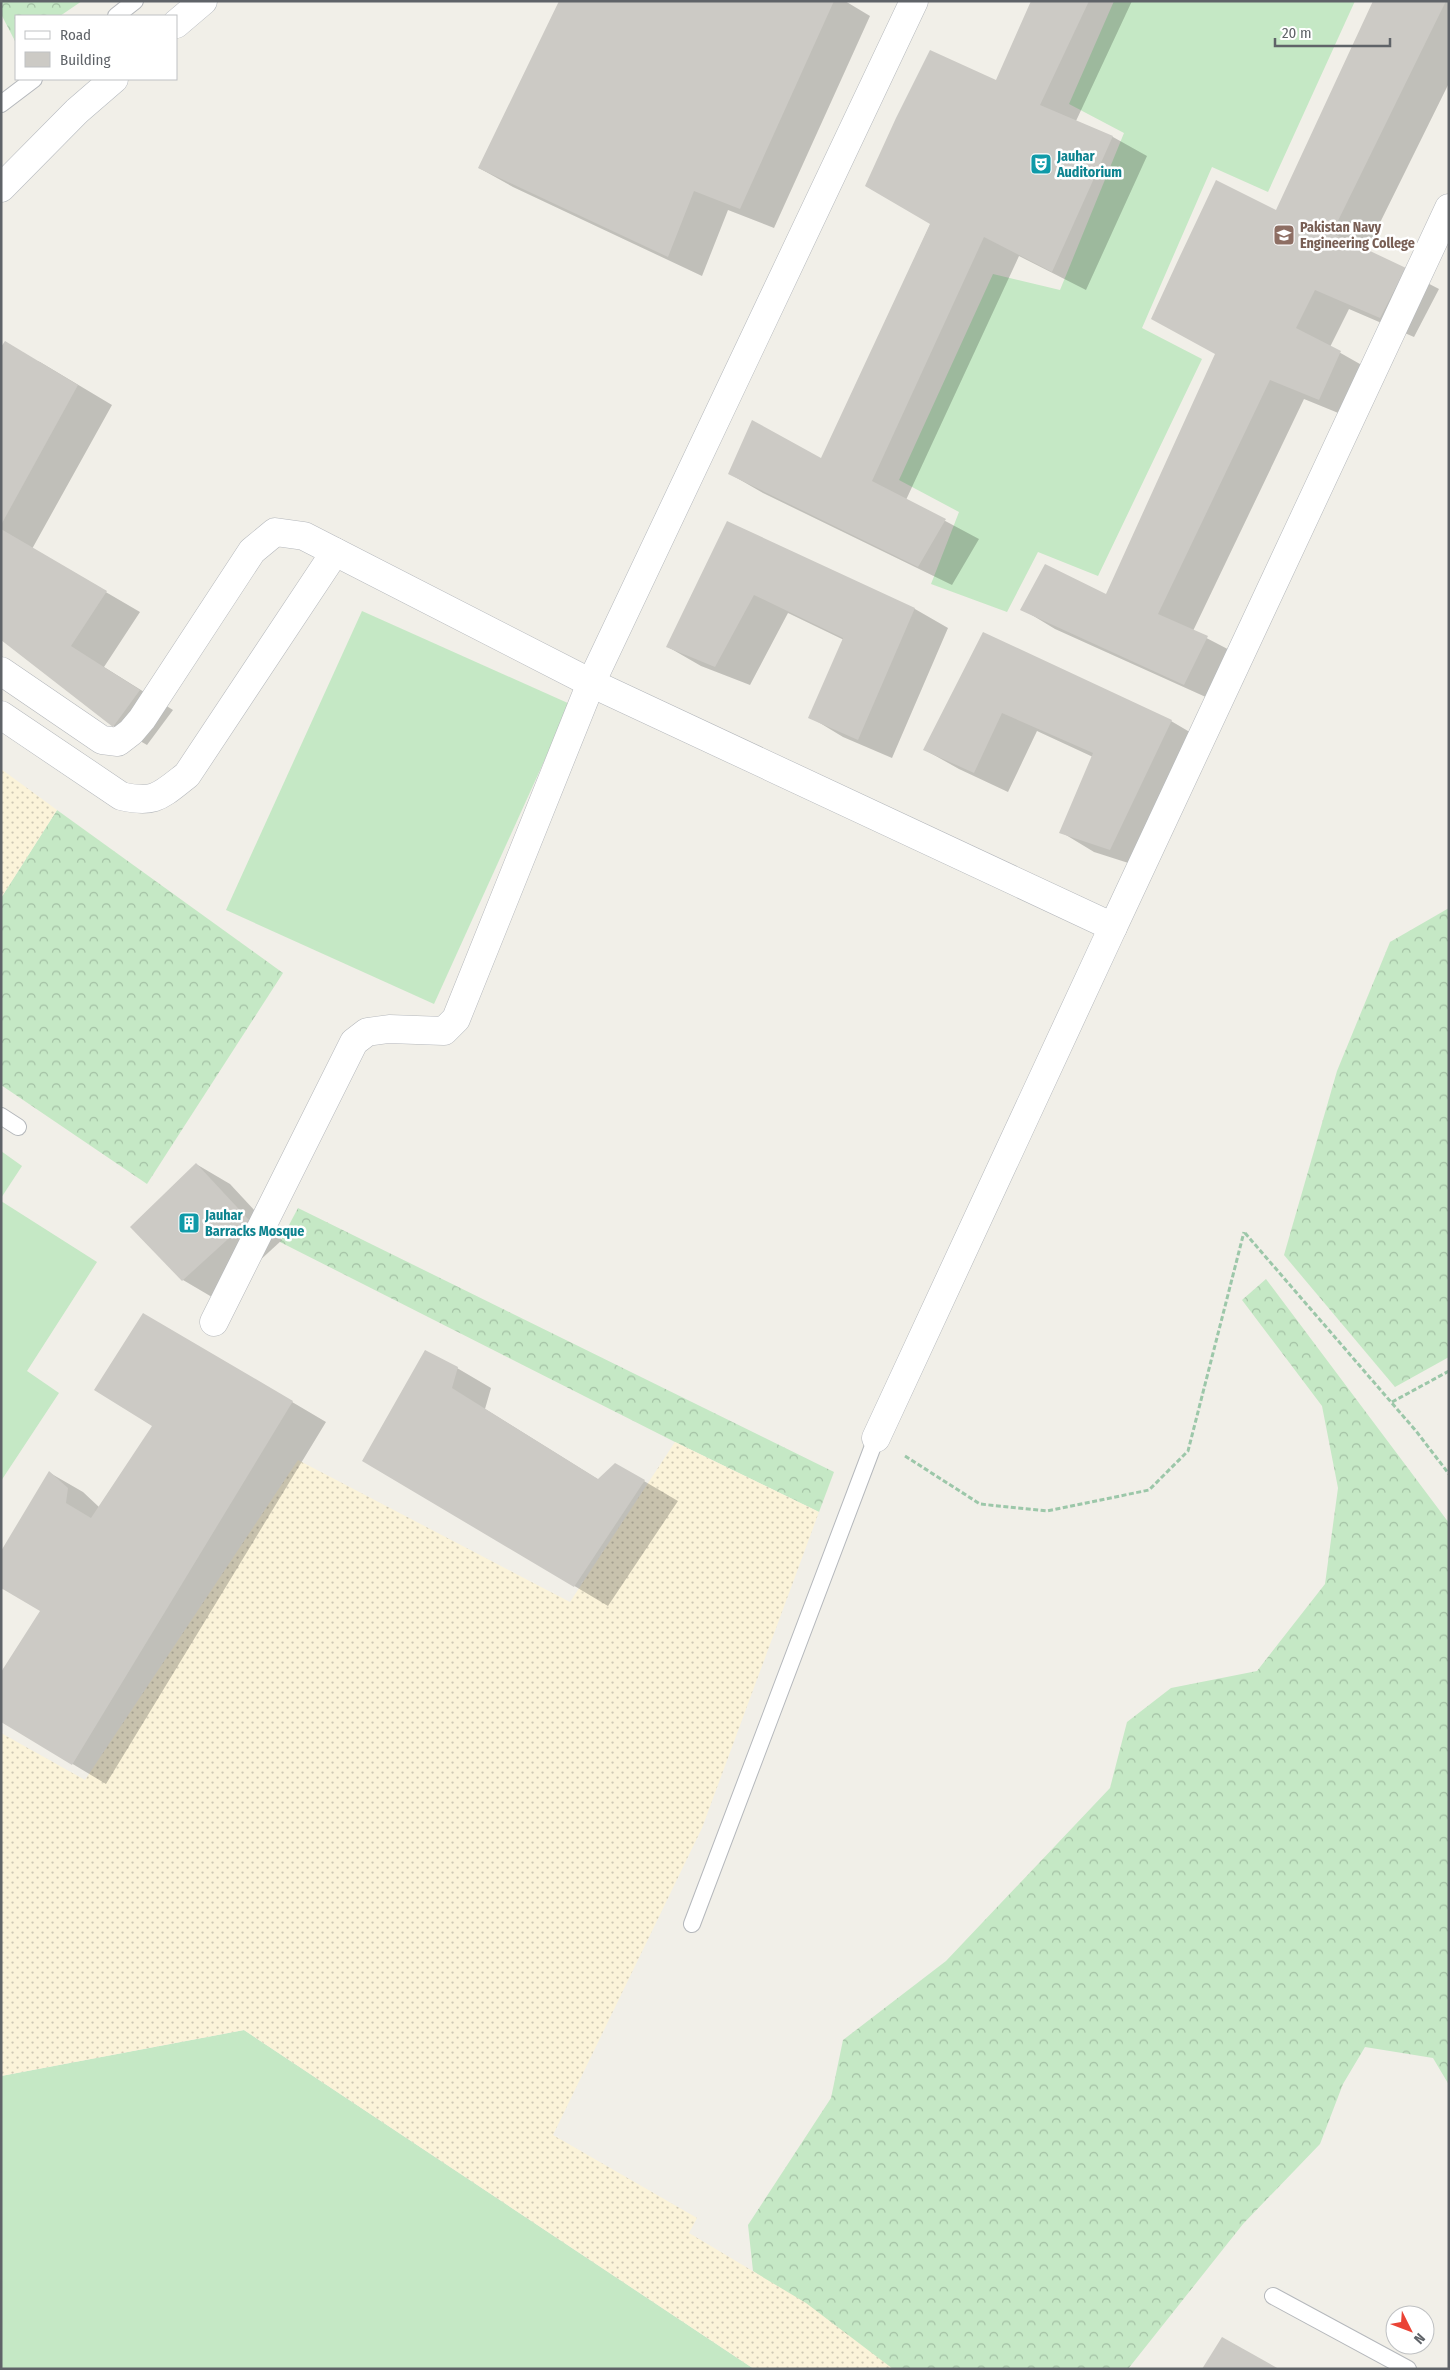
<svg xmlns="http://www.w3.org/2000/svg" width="1450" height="2370" font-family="'Fira Sans Condensed',sans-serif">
	<defs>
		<pattern id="forest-crowns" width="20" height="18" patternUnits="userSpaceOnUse" patternTransform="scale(1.25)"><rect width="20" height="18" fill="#c5e8c5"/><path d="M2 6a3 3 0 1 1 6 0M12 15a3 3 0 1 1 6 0" fill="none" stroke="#a3c0a4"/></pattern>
		<pattern id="sand-dots" width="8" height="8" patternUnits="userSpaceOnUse" patternTransform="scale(1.25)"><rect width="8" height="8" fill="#fbf3d9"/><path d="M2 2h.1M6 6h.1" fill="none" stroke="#cec8b4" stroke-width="1.8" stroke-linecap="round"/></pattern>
	</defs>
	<rect width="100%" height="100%" fill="#f1efe8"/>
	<g fill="#c5e8c5">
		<polygon points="1114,1 1355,1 1268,192 1212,167 1142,328 1202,359 1098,576 1038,552 1007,612 931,584 959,512 899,480 993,274 1060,290 1124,133 1069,104"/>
		<polygon points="362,611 570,704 434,1004 226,910"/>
		<polygon points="1,1151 22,1166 1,1198"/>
		<polygon points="1,1201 97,1262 27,1371 59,1393 1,1481"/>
		<polygon points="244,2030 754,2369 1,2369 1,2076"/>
	</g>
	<g fill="url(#forest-crowns)">
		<polygon points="1,1 82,1 60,16 16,16 16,43 1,14"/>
		<polygon points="57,810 283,973 147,1184 1,1085 1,898"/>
		<polygon points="1449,908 1449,1357 1395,1387 1284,1255 1337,1071 1390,942"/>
		<polygon points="298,1208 834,1472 819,1512 675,1442 280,1242"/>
		<polygon points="1266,1279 1449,1523 1449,2085 1433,2058 1365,2047 1343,2084 1320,2144 1243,2224 1128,2369 890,2369 753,2271 748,2225 831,2098 843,2040 946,1961 1110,1788 1127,1722 1171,1688 1257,1671 1325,1584 1338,1488 1322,1406 1242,1300"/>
	</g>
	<g fill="url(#sand-dots)">
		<polygon points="1,769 57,810 1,898"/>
		<polygon points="675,1442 819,1512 702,1828 553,2135 697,2218 689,2233 806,2303 893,2369 754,2369 244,2030 1,2076 1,1733 85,1780 298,1460 570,1602"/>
	</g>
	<g fill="#0003">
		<polygon points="561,1 845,1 870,16 774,228 728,210 702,276 513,187 479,168"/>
		<polygon points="1033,1 1132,1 1076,121 1113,137 1147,156 1086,290 1019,256 906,500 979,539 952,585 763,493 730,474 822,460"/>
		<polygon points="1374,1 1449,1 1449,83 1366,251 1439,289 1414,337 1349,309 1330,347 1374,372 1353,419 1304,399 1193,631 1241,656 1219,703 1055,629 1022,609 1106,596 1216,354 1277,212"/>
		<polygon points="1,350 40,362 112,405 32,549 140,612 104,667 173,710 147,745 114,726 1,639"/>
		<polygon points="728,523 915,609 948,628 892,758 843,737 810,717 844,640 788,613 750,685 701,666 668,647"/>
		<polygon points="984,634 1171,721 1205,741 1144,868 1094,852 1061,832 1093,757 1037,731 1008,792 959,769 925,750"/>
		<polygon points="196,1164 230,1184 282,1240 217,1300 183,1280 131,1227"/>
		<polygon points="177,1334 326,1422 106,1784 1,1721 41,1610 50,1473 83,1492 99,1507 154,1425"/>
		<polygon points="457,1368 491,1388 485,1409 599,1480 615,1464 678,1501 608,1606 363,1460"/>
	</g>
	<g fill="#cccac5">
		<polygon points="559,1 834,1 740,209 694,191 668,257 478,168"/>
		<polygon points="1031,1 1089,1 1040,105 1113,136 1052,272 984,237 872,481 946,519 918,567 728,474 752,420 821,458 930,224 865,186 896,118 930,50 996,80"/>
		<polygon points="1373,1 1446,1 1332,233 1406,268 1380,318 1315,290 1296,328 1341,351 1319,400 1270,380 1158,614 1208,636 1184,685 1020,610 1045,564 1106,594 1215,354 1151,319 1180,256 1216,180 1276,210"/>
		<polygon points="5,341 78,385 1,525 1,347"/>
		<polygon points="727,521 915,608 858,740 808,718 843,638 754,595 715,667 666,647"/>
		<polygon points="1,529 107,591 71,646 140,690 113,727 1,640"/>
		<polygon points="983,632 1172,720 1110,850 1059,833 1093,753 1002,713 974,773 923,750"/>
		<polygon points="196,1163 249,1220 182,1281 130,1227"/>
		<polygon points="143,1313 293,1401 72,1765 1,1722 1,1672 40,1611 1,1588 1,1551 49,1471 68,1488 66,1503 91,1518 152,1426 94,1390"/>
		<polygon points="425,1350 458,1367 452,1388 598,1479 615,1463 645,1480 574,1587 362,1461"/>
		<polygon points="1222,2337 1279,2369 1202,2369"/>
	</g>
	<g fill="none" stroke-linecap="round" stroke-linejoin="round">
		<g stroke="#b5b8bc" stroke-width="18">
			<g id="lane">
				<polyline points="116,16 135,1"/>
				<polyline points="1,104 34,79"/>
				<polyline points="1,1116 18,1127"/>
				<polyline points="692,1924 876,1438"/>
				<polyline points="1273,2296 1408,2369"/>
			</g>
		</g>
		<g stroke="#b5b8bc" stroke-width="29">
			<g id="street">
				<polyline points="1,671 102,740 118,742 131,732 142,719 252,551 275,532 304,536 591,683 1113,927 1449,208"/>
				<path d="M1 715 121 796C155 804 160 796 187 775L335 552"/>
				<polyline points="214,1322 354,1042 367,1032 389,1029 444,1031 456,1019 591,683 914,1"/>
				<polyline points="876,1438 1113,927"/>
			</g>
		</g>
		<g stroke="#b6babf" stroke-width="29">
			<g id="secondary">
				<polyline points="176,24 203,1"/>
				<polyline points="1,188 77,111 114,79"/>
			</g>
		</g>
		<g stroke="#9cc7a9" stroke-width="3" stroke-dasharray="5 2.5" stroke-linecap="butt">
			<polyline points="1245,1233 1416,1431 1449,1474"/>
			<polyline points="1392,1402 1449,1371"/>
			<polyline points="905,1456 980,1504 1047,1511 1149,1490 1188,1451 1244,1232"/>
		</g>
		<use href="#lane" stroke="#fff" stroke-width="16"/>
		<use href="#street" stroke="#fff" stroke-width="28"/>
		<use href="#secondary" stroke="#fff" stroke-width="28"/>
	</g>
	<defs>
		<g id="theatre-square" transform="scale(1.125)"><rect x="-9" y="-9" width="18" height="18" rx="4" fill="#0f9aa8" stroke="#fff"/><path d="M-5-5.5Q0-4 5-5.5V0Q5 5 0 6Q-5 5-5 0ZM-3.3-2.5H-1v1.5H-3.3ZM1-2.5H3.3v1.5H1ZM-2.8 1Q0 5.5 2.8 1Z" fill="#fff"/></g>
		<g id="university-square" transform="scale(1.125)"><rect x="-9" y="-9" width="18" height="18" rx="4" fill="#8d6e63" stroke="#fff"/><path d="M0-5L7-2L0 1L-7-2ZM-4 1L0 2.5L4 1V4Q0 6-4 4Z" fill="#fff"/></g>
		<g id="building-square" transform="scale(1.125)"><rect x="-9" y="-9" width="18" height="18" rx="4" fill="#0f9aa8" stroke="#fff"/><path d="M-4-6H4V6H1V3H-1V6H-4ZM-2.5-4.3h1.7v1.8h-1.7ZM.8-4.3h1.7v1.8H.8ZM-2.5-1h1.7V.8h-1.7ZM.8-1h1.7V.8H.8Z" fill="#fff"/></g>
	</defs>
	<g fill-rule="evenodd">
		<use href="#theatre-square" x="1041" y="164"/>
		<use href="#university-square" x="1284" y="235"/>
		<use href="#building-square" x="189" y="1223"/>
	</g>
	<g text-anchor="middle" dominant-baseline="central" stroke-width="5" stroke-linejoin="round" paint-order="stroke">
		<g font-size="14" font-weight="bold" fill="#0d838f" stroke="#fff" text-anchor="start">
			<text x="1057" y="156">Jauhar<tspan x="1057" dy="16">Auditorium</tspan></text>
			<text x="205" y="1215">Jauhar<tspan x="205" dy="16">Barracks Mosque</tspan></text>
		</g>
		<g font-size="14" font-weight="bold" fill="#785e54" stroke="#fff" text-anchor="start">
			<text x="1300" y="227">Pakistan Navy<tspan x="1300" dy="16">Engineering College</tspan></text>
		</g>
	</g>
	<rect width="1450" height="2370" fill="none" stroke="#5f6368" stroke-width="5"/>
	<rect x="15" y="15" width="162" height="65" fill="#ffffff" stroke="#bfc1c3"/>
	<rect x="25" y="31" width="25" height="8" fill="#ffffff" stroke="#bfc1c3"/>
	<text x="60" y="40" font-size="15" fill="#5f6368">Road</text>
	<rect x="25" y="52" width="25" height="15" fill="#cccac5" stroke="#bfc1c3"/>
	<text x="60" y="65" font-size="15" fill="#5f6368">Building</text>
	<g transform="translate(1410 2330) rotate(132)"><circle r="24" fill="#ffffff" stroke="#bfc1c3"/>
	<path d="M0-4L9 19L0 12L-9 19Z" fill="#ea4335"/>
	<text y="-8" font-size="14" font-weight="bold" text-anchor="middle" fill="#5f6368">N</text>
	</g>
	<path d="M1275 38v8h115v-8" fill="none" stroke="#5f6368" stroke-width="2.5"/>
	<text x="1282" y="38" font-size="15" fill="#5f6368" stroke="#ffffff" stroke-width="4" paint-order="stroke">20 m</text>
</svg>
